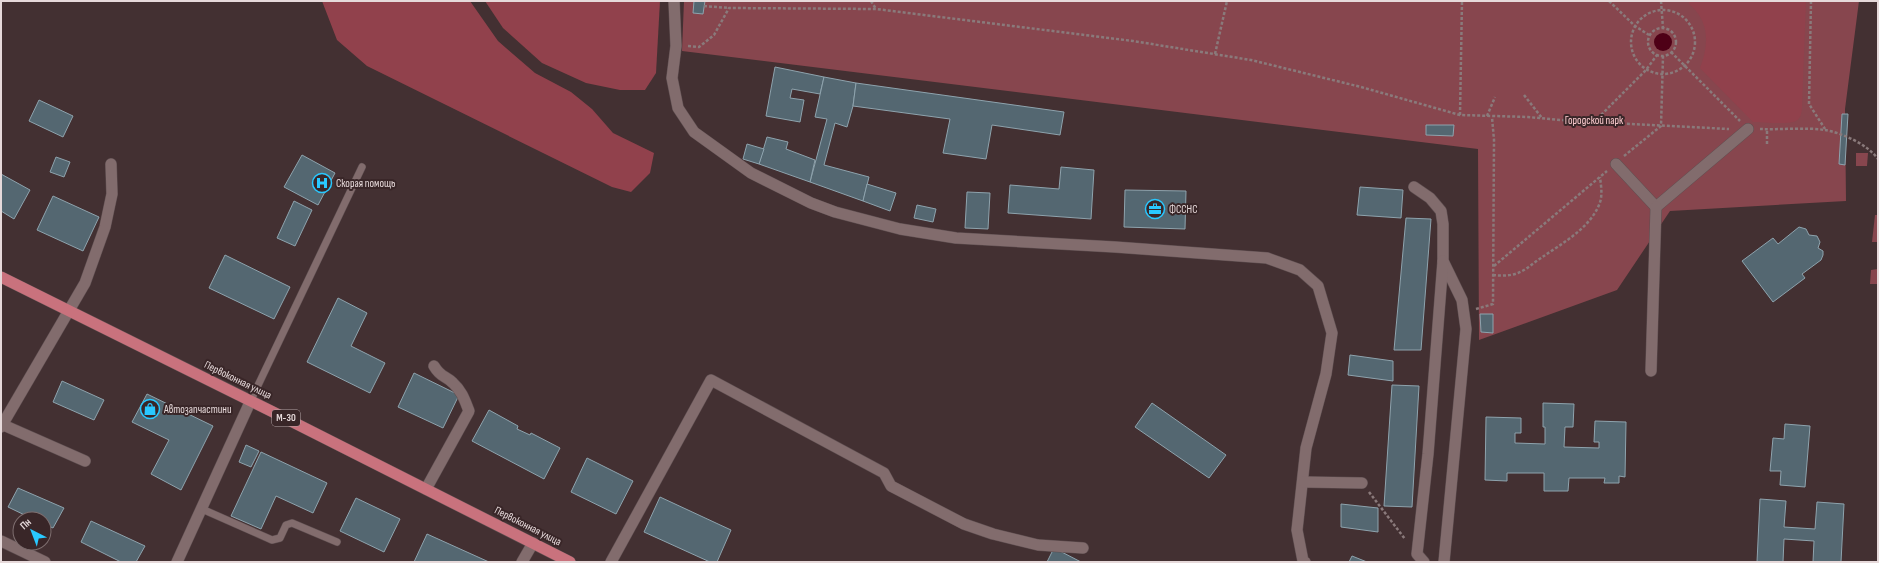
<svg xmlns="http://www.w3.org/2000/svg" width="1879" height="563" font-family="'Sofia Sans Condensed',sans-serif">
	<rect width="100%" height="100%" fill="#433032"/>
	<g fill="#87464e">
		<polygon points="684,1 1859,1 1845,109 1846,201 1670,211 1617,290 1479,340 1478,149 682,51"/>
		<polygon points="1856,153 1868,153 1867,166 1856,166"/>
		<polygon points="1875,215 1878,215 1878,242 1872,242"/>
		<polygon points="1878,269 1878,284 1870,284 1871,270"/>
	</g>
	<g fill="#91414c">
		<polygon points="322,1 470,1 498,41 535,73 571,92 592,109 613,133 654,153 650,173 631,192 612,187 367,66 337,40"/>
		<polygon points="485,1 660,1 656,73 645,90 620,90 586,83 542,63 503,28"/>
		<path d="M1689 1H1806L1802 106C1802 112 1801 118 1796 121 1788 125 1762 122 1753 122L1700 68C1709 45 1710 21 1689 4Z"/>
	</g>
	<circle fill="#4e0016" cx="1663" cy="42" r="9"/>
	<g fill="#546771" stroke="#8ea3ad">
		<polygon points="694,1 705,1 703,14 693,13"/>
		<polygon points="775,67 824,77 820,94 792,89 790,98 804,100 800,122 766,116"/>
		<polygon points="824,77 856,83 853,106 847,127 835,123 824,165 869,177 863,201 810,182 827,119 815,117"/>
		<polygon points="856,83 1064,112 1060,135 992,125 986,159 943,153 950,119 853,106"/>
		<polygon points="39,100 73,116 63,137 29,121"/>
		<polygon points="1842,114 1848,114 1845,165 1839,164"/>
		<polygon points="1426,125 1454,125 1453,136 1426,135"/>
		<polygon points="767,137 788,142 786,149 815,160 810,182 759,164"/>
		<polygon points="747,144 764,149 759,164 743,159"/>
		<polygon points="302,155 335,173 318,205 284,187"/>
		<polygon points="56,157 70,162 64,177 50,172"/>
		<polygon points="1061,167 1094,170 1091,219 1008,213 1010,185 1059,189"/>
		<polygon points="1,174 30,190 14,219 1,211"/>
		<polygon points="867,184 896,193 890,211 863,201"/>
		<polygon points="1360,187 1403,190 1401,218 1357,215"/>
		<polygon points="1125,190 1186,191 1185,229 1124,227"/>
		<polygon points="967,192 990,193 988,229 965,228"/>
		<polygon points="53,196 99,217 83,251 37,230"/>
		<polygon points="294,201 312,210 295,246 277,238"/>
		<polygon points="917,205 936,209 933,222 914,218"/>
		<polygon points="1406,218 1431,219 1421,350 1394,350"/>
		<polygon points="1799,227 1806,229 1809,235 1817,236 1820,242 1818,248 1823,251 1823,255 1821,260 1802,274 1805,278 1773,302 1742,261 1773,238 1778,244"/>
		<polygon points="225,255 290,287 274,319 209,288"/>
		<polygon points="338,298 367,313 351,346 385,363 370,393 307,362"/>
		<polygon points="1480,314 1493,314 1493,333 1481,332"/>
		<polygon points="1350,355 1393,361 1393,381 1348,375"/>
		<polygon points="414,373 459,395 443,428 398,407"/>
		<polygon points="62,381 104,400 94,420 53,402"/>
		<polygon points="1392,385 1419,386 1412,507 1384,506"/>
		<polygon points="147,394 213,426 181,490 151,474 169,440 132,422"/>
		<polygon points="1152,403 1226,455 1209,478 1135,427"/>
		<polygon points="1543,403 1574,404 1573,427 1565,427 1564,447 1599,448 1599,442 1594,442 1595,421 1626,422 1625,477 1619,476 1619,483 1604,483 1605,478 1569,478 1568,491 1544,491 1544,473 1507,473 1507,481 1485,480 1486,417 1521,418 1521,433 1515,433 1515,443 1545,444 1545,427 1543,427"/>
		<polygon points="489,410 518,426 517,429 530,435 531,433 560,448 544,479 472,441"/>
		<polygon points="1785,424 1810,426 1805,487 1780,485 1781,471 1770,471 1773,438 1784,439"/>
		<polygon points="246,445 259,451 251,467 239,462"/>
		<polygon points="261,452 327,483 313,513 276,496 261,529 231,516"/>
		<polygon points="587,458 633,481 616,514 571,492"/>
		<polygon points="18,488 64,508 53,528 44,524 44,519 33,519 8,507"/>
		<polygon points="660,497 731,530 717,562 710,562 644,532"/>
		<polygon points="356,498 400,519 384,552 340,531"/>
		<polygon points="1760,499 1786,501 1784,527 1815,529 1817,502 1844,504 1841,562 1813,562 1814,541 1784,539 1783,562 1757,562"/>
		<polygon points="1341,504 1378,508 1378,532 1341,527"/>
		<polygon points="91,521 145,546 136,562 121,562 81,542"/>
		<polygon points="427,534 489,562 414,562"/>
		<polygon points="1054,548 1081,562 1047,562"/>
		<polygon points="1352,556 1367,562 1349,562"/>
	</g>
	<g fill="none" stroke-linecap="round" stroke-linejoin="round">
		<g stroke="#5e4e50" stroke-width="8">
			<g id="service">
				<polyline points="251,400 362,167"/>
				<polyline points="202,509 272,540 280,538 286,525 292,523 337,542"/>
			</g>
		</g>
		<g stroke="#5e4e50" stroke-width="12">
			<g id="minor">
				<polyline points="674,1 676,46 672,78 678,108 694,132 751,173 811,203 835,212 900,229 956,238 1115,247 1267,258 1300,270 1318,286 1332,333 1326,374 1306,448 1297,530 1303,561 1305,562"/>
				<polyline points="1616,164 1656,207 1748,129"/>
				<polyline points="1414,187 1430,198 1441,211 1443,224 1443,261 1462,300 1466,329 1444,562"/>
				<polyline points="1651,371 1656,207"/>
				<polyline points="1,424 85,461"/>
				<polyline points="1,427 85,283 105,227 112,194 111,164"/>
				<polyline points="1304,482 1362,483"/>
				<path d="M426 489 469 411C465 401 462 391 453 383 445 375 441 378 434 366"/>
				<polyline points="1,541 45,562"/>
				<polyline points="522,562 533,543"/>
				<polyline points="611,562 711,380 884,473 891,486 964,524 993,534 1038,545 1083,548"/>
				<polyline points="1424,562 1417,554 1428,454 1443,261"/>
			</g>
		</g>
		<g stroke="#5e4e50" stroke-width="12">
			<polyline id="secondary" points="177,562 251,400"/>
		</g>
		<g stroke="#5e4e50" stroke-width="12">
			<polyline id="trunk" points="1,277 271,411 570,562"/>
		</g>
		<g stroke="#8a7a7b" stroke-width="2.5" stroke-dasharray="3 2" stroke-linecap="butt">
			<polyline points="871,1 876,9"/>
			<polyline points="1609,1 1635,26 1649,35"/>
			<polyline points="1661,1 1663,28"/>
			<polyline points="1811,1 1809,104 1825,129"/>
			<polyline points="704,6 729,8"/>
			<circle cx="1663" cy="42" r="32"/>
			<circle cx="1662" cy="42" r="14"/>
			<polyline points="688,46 699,47 714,35 729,8 876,9 1133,41 1251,60 1361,87 1460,115 1528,117 1572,121 1729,129"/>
			<polyline points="1671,52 1740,121"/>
			<polyline points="1215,54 1227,1"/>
			<polyline points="1524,95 1542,118"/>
			<polyline points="1460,115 1462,1"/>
			<polyline points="1487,116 1495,97"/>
			<polyline points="1594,122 1646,70 1657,55"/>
			<path d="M1760 129C1780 130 1806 127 1825 130 1843 133 1868 145 1878 159"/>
			<polyline points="1767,144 1767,130"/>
			<polyline points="1624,156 1661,126 1663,56"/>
			<polyline points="1494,266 1607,171"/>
			<path d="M1493 275C1501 276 1510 276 1518 273 1526 270 1533 263 1541 258 1561 244 1589 229 1599 205 1603 196 1601 186 1600 177"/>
			<polyline points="1476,309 1493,304 1494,140 1492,117"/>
			<polyline points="1369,492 1405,539"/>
		</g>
		<use href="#service" stroke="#826c6d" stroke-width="7"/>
		<use href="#minor" stroke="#826c6d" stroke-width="11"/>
		<use href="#secondary" stroke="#826c6d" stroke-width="11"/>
		<use href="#trunk" stroke="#c9727d" stroke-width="11"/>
	</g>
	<defs>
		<g id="hospital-ring" transform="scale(1)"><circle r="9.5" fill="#392628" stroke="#29c8ff" stroke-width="1.5"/><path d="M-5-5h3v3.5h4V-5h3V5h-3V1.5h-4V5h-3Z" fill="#29c8ff"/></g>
		<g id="office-ring" transform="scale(1)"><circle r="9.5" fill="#392628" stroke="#29c8ff" stroke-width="1.5"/><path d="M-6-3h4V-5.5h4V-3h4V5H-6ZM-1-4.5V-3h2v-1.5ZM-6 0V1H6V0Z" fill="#29c8ff"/></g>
		<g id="shop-ring" transform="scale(1)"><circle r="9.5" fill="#392628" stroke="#29c8ff" stroke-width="1.5"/><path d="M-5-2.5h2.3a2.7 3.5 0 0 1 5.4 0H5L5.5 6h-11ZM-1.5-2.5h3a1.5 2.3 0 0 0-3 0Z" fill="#29c8ff"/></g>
	</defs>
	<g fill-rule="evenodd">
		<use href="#hospital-ring" x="322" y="183"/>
		<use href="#office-ring" x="1155" y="209"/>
		<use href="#shop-ring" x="150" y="409"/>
	</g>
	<g text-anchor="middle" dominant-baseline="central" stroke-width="4" stroke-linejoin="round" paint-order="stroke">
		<rect fill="#392628" stroke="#b2a3a5" stroke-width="1" x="272" y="410" width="28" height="16" rx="3"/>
		<g font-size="10" font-weight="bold" fill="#e6d9da">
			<text x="286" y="418">М-30</text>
		</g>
		<g font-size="11" fill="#ffced2" stroke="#392628">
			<text x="1594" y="120">Городской парк</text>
		</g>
		<g font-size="11" fill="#e6d9da" stroke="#392628" text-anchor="start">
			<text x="336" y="183">Скорая помощь</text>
			<text x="1169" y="209">ФССНС</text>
			<text x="164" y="409">Автозапчастини</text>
		</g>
		<g font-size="11" fill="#e6d9da" stroke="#392628">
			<text transform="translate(238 380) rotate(26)">Первоконная улица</text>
			<text transform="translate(528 526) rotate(27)">Первоконная улица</text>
		</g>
	</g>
	<rect width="1879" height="563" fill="none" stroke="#e6d9da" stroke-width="4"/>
	<g transform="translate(32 531) rotate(318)"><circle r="19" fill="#392628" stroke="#7e6e6f"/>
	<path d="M0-3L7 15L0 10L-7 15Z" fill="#29c8ff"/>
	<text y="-6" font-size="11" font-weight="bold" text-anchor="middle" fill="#e6d9da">Пн</text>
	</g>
</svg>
